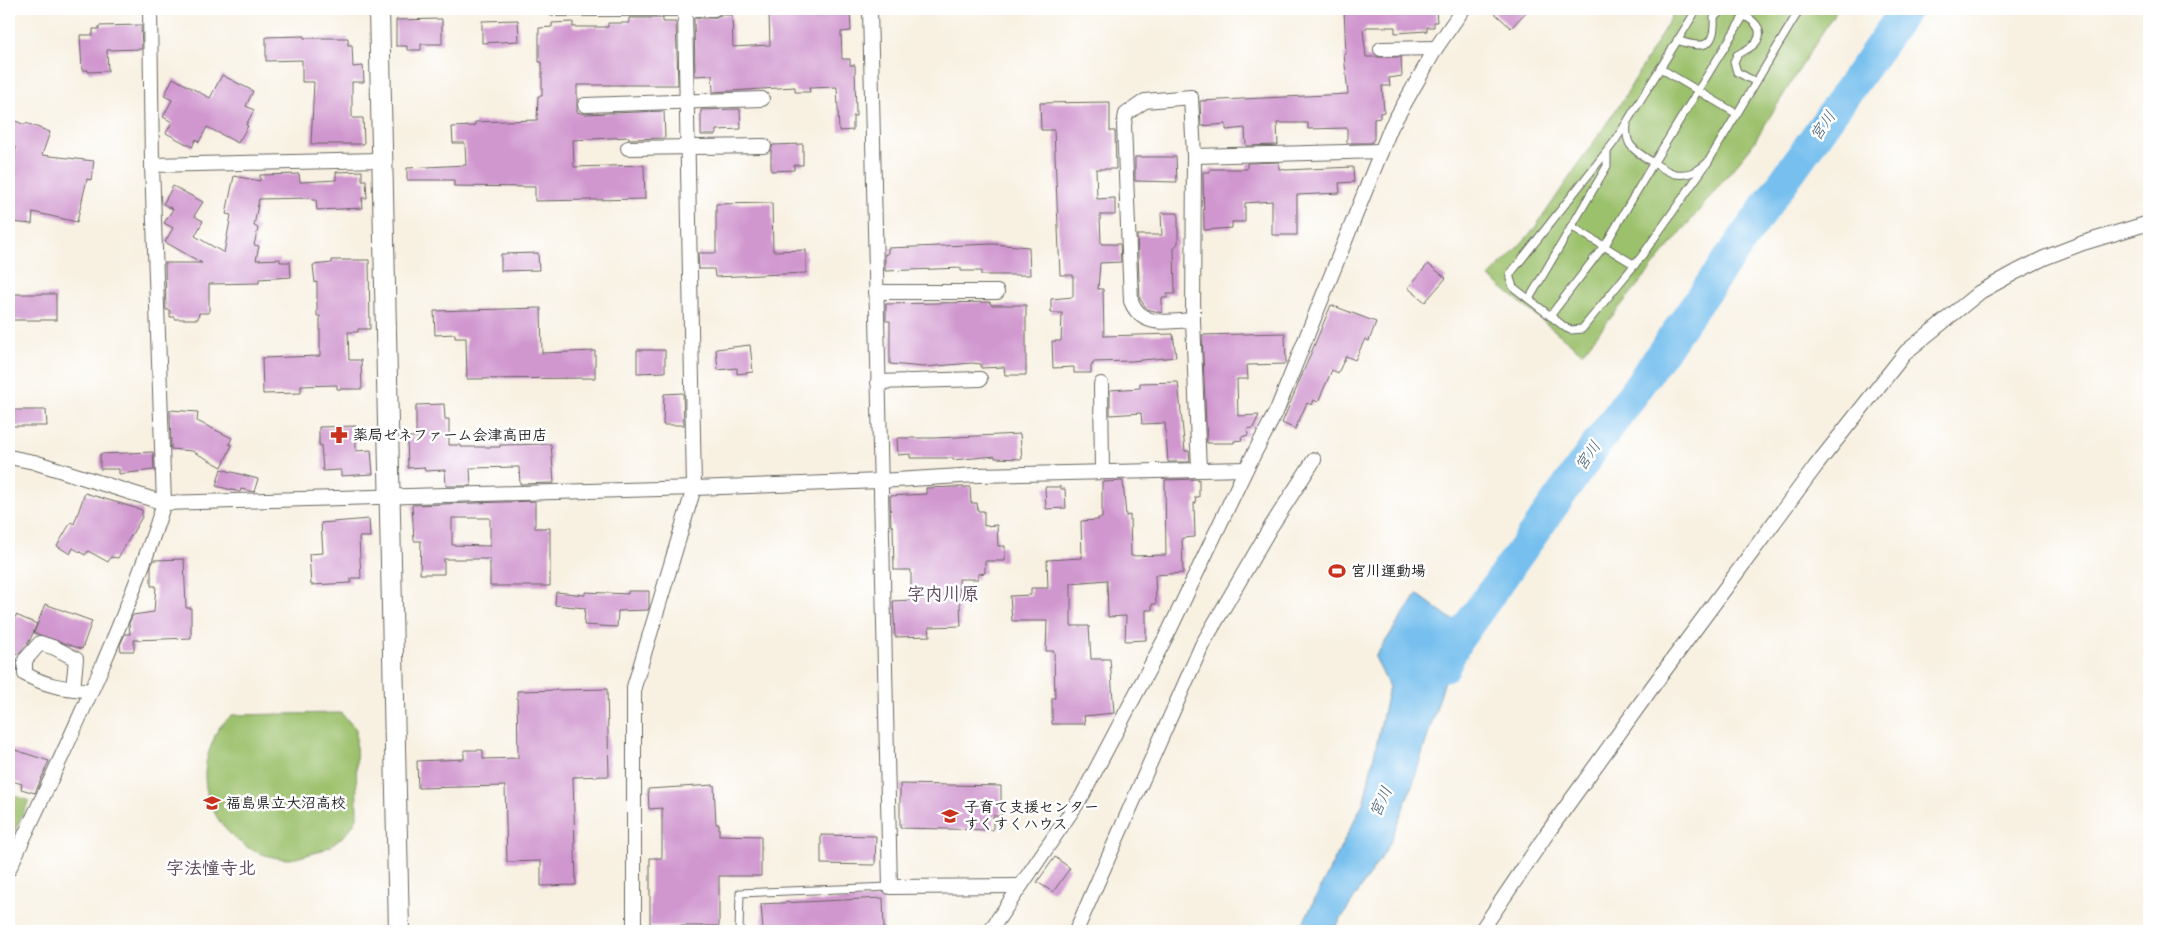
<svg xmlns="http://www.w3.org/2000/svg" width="2158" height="940" font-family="Pangolin,'Klee One',sans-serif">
	<rect width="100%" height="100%" fill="#fff"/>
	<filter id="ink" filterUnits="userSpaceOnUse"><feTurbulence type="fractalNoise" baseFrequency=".02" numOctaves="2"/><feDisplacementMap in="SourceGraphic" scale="10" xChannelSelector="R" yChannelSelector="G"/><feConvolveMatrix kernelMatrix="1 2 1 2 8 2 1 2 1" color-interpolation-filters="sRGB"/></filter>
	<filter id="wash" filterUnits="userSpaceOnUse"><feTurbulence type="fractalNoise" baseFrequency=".0096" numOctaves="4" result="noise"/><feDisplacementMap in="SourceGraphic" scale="20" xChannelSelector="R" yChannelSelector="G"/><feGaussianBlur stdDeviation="1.12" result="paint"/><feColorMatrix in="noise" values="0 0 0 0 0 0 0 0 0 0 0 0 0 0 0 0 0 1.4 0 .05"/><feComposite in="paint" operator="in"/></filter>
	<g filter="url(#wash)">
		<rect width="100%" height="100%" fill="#f8f1e2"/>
		<g fill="#9cc16c" stroke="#5c6e44">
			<polygon points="1676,9 1837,9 1751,147 1582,353 1489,277 1532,232 1624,98"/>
			<path d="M341 713 356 729 357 818C348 836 329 850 310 854 303 856 295 859 288 859 231 857 189 799 211 746 214 740 215 733 219 728 223 723 228 719 232 715Z"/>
			<polygon points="9,793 29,801 9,843"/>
		</g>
		<polygon fill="#76bfee" stroke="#496e85" points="1417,594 1476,637 1456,656 1449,668 1413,783 1389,845 1333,931 1299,931 1364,801 1389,687 1375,657"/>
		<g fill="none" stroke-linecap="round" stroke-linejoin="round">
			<polyline stroke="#76bfee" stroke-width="31" points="1445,666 1457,641 1906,9"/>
		</g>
		<g id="blocks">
			<g fill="#d097cf" fill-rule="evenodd">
				<polygon points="1344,9 1436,9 1437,22 1434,22 1434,27 1427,27 1427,31 1395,33 1395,27 1366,27 1366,29 1363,30 1366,57 1401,57 1402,76 1389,78 1390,86 1382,86 1384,112 1380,113 1380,118 1374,119 1374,139 1371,143 1347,143 1347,128 1308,129 1308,123 1277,123 1278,145 1246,146 1245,128 1226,130 1226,124 1201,126 1200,101 1348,94 1344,54 1346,54"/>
				<polygon points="1490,9 1529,9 1511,28"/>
				<polygon points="850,10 851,31 841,32 842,59 850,59 850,65 855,65 856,116 853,116 853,130 839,131 837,87 809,88 810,92 795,92 795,87 713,92 712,75 695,76 694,18 714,18 720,15 732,15 733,47 770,45 769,15 816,14 816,11"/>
				<polygon points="629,18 663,18 663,22 676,22 678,85 577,85 577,112 585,114 664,111 665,138 629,139 629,137 573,140 574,167 644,165 645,199 535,201 535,187 454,186 454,180 407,180 407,168 466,165 465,143 453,143 452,127 475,126 475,122 537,120 538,96 542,96 542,62 539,62 539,28 552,27 552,23 573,22 573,27 608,27 608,23 629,23"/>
				<polygon points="442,19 442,44 421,44 421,50 407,50 407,46 396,46 396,20"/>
				<polygon points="518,20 519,41 482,43 482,21"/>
				<polygon points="141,25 142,49 107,50 108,71 88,72 88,70 82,70 80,35 93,35 93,29 99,29 99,26"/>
				<polygon points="304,36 304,38 348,38 348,45 352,45 353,67 363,66 364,82 352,82 352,118 363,118 364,144 311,144 314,82 302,82 302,60 266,61 266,37"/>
				<polygon points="222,75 253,91 246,106 254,110 246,125 248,126 238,143 207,127 199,142 196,139 192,147 166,133 172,122 163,117 172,100 164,96 173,78 210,98"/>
				<polygon points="1110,102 1110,131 1115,131 1116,169 1096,169 1097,199 1115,198 1115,215 1100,215 1101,244 1120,244 1121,262 1100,263 1098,289 1103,289 1104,336 1173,334 1176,357 1131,361 1093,362 1093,365 1091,365 1091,373 1074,373 1074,367 1053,368 1052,341 1061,341 1062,313 1051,313 1051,299 1073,297 1073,275 1060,275 1054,130 1041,130 1040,103"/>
				<polygon points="740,109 741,129 716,130 716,135 701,135 701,110"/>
				<polygon points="9,118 25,125 26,123 50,132 42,155 94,161 91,180 87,179 77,222 33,212 32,224 10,222 11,206 9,206 9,191 11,191 16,148 9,145"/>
				<polygon points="803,144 803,165 794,165 794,170 771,171 771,151 773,145"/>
				<polygon points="1135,157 1176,157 1177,182 1135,181"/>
				<polygon points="1279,162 1279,169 1286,170 1353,167 1354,182 1339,183 1340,193 1297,195 1297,235 1272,235 1272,201 1245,203 1245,222 1232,222 1232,228 1204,230 1203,172 1210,172 1210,169 1247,169 1247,163"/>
				<polygon points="362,171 362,180 366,180 367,198 362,198 363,208 317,210 316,200 312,200 311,198 259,199 254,226 258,228 254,245 259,246 256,260 280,259 280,262 290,262 291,277 259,279 259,283 209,284 209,313 199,313 198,319 175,319 175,317 170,317 170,310 166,310 165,263 202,263 165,242 173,228 164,223 173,209 163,204 173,186 203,202 194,216 203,221 195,236 224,253 231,215 226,214 234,176 260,181 260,175 299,174 300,182 302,182 336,180 336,172"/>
				<polygon points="772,203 773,251 806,250 806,273 715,277 714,269 699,269 698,253 716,253 716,204"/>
				<polygon points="1161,213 1178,213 1178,243 1174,248 1175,294 1167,294 1167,298 1162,298 1162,313 1147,309 1140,299 1137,235 1162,235"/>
				<polygon points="993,244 1029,247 1030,275 981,275 981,271 961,271 961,268 885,271 885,254 888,254 888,248"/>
				<polygon points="538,253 539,270 501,271 501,254"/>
				<polygon points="332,260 369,260 370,329 358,329 358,332 348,332 349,360 361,360 362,389 337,389 337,385 301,386 301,393 263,394 262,358 320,356 320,316 317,316 317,282 315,283 313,265 332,263"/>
				<polygon points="1428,264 1446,278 1425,302 1408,288"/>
				<rect x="9" y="294" width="47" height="26"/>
				<polygon points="990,302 991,305 1026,305 1026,375 1005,375 1004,367 981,368 981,364 972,363 924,367 890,364 890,321 886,321 886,304"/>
				<polygon points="1331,305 1376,322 1369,341 1365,339 1355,360 1346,356 1338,373 1332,370 1318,402 1314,400 1312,405 1307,403 1295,429 1282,423"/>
				<polygon points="541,308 542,353 595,351 595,378 467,379 466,338 455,338 455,334 435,335 434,311"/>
				<polygon points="1285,333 1286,364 1247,365 1248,379 1237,379 1238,416 1259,415 1253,428 1247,429 1248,435 1241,437 1242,440 1234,441 1234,443 1207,443 1202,335"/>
				<polygon points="750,345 753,372 737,374 737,368 718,370 716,349"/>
				<polygon points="637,350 665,350 665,372 637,373"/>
				<polygon points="1178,382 1185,451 1189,451 1190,462 1168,462 1165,423 1142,424 1141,413 1110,415 1110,390 1140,388 1140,383"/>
				<polygon points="683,393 684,425 663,425 664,394"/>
				<polygon points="444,404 445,419 449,419 449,445 461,445 461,447 500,447 500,445 551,444 554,483 520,484 519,467 470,468 471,486 446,486 445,470 425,471 424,467 408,468 407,437 416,437 416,405"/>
				<polygon points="9,410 46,410 47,426 9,426"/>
				<polygon points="170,410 198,412 197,421 232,438 229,444 232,445 222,467 192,451 171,449"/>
				<polygon points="356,426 356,451 371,450 373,474 341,476 341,470 323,471 321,445 319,445 319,427"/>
				<polygon points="1020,434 1022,459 995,458 995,456 953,460 953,458 910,458 910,454 898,455 897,438 934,438"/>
				<polygon points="153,452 154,470 119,474 119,469 100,469 100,454"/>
				<polygon points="221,469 258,479 254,492 241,489 240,492 216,486"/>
				<polygon points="1199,479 1199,497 1195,497 1196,503 1194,503 1195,537 1182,538 1183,573 1155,575 1156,604 1152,604 1152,610 1146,610 1146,640 1125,641 1126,616 1108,617 1107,580 1071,583 1071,626 1089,626 1091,659 1110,659 1114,713 1084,716 1085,724 1052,724 1052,698 1055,698 1054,651 1046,651 1047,621 1012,621 1010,596 1031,595 1031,588 1048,588 1047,560 1082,558 1081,521 1098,520 1098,518 1102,518 1102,482 1123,481 1126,516 1130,515 1131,556 1166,555 1165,480"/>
				<polygon points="953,487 970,487 971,503 977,503 978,511 984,511 984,526 997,525 998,546 1005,546 1005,561 985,561 985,573 978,574 978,579 959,579 961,626 929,627 930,636 895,637 893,601 911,600 911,570 894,570 893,526 891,526 890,496 926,494 926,488"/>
				<polygon points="1045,487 1061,487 1061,489 1065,489 1066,508 1046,509"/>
				<polygon points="85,493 142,510 142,517 118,558 111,557 108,562 88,551 85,555 73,548 70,554 57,546 71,522 74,524"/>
				<path d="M535 501V528H550V586H490V559H444V574H420L421 541H414L412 505ZM452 518H490V546L452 545Z"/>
				<polygon points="369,519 370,537 359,537 361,578 351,578 351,583 311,585 309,554 323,553 321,523"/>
				<polygon points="184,559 186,608 191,608 191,638 134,640 134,651 121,651 120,645 125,634 130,634 129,623 133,615 154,612 156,586 151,586 151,566 154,560"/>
				<polygon points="628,591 649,591 649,607 648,610 618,611 617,627 584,625 585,608 555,605 556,592 585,595 585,592 628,594"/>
				<polygon points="45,604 92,621 82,649 34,633"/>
				<polygon points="16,615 37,624 29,642 18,654 9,650 9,631"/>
				<polygon points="607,689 609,776 573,777 576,885 541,886 541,861 507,862 505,786 418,788 417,761 464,759 464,750 483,750 483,759 518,758 517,691"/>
				<polygon points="9,748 49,761 35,793 21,789 22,784 9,780"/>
				<polygon points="900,784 1001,786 1001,816 993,816 993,830 900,828"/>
				<polygon points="714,785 716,824 719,824 719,835 761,836 761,876 719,876 719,926 650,926 650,858 662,858 662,808 649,809 648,789"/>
				<polygon points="821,835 876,836 875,865 821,864"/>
				<polygon points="1055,857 1070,868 1053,892 1037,882"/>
				<polygon points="883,898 884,931 763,931 761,904"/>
			</g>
		</g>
	</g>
	<g filter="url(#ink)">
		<use href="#blocks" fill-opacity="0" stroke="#696761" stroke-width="1"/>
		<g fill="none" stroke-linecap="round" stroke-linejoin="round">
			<g stroke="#696761" stroke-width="9">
				<g id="lane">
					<polyline points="1697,9 1615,141 1510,274 1510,278 1513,287 1566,328 1571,330 1582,329 1641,257 1708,162"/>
					<path d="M1732 9C1743 15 1767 24 1757 41 1754 47 1743 51 1737 55L1734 62 1737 72 1756 82"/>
					<path d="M1677 40C1702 49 1716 49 1714 17L1724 9"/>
					<polyline points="1660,68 1737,114"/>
					<path d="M1627 125C1626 132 1627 142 1632 147 1638 154 1668 173 1676 174 1690 176 1699 170 1708 162L1800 9"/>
					<polyline points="1571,226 1635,265"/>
					<polyline points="1529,299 1607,166 1607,151"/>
					<polyline points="1550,316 1607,242 1654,162 1748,9"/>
					<polyline points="739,931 740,893 890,887"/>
				</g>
			</g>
			<g stroke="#696761" stroke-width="16">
				<g id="street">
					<polyline points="554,9 714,9"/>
					<polyline points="870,9 890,887 1019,886"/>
					<polyline points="1381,49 1436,48"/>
					<polyline points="585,105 762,99"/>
					<polyline points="628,148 764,146"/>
					<polyline points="1194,156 1381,151"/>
					<polyline points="152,165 381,160"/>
					<polyline points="876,292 997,292"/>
					<path d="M1193 320C1169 321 1142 329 1131 301L1124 125 1126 114 1145 101 1191 97 1194 156 1193 320 1199 470"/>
					<polyline points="878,382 980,379"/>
					<polyline points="1101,384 1102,471"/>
					<polyline points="9,457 34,462 164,503 694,488 880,481 976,475 1246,469"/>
					<path d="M73 689 76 659 55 648 40 643 25 660V674C48 687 65 688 91 691"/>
					<path d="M9 869C65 749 124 629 164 503L152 165 150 9"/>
					<polyline points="634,931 634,687 694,488 685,9"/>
					<polyline points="990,931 1082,796 1170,629 1246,469 1277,410 1391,127 1436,48 1463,9"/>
					<polyline points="1076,931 1202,645 1270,528 1314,460"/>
					<polyline points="1481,931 1548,832 1653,686 1815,467 1906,352 1980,292 2016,272 2044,258 2083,243 2149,223"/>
				</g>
			</g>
			<g stroke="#696761" stroke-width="22">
				<polyline id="secondary" points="379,9 399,931"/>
			</g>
			<use href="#lane" stroke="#fff" stroke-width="7"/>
			<use href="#street" stroke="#fff" stroke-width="14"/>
			<use href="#secondary" stroke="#fff" stroke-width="20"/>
		</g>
	</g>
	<defs>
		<g id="pharmacy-bare" transform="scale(1.35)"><path d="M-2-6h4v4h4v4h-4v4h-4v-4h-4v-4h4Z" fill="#c8321e" stroke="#fff" stroke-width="2.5" paint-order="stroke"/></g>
		<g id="stadium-bare" transform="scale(1.35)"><path d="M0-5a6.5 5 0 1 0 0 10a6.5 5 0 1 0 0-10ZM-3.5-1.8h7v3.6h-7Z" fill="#c8321e" stroke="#fff" stroke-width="2.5" paint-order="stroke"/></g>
		<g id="school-bare" transform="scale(1.35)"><path d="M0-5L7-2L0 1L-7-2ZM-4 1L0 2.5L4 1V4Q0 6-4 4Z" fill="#c8321e" stroke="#fff" stroke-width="2.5" paint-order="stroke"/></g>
	</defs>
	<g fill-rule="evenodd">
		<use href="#pharmacy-bare" x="339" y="435"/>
		<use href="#stadium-bare" x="1337" y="571"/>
		<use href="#school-bare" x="212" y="803"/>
		<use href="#school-bare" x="950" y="816"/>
	</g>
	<g text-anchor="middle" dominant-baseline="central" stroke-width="5" stroke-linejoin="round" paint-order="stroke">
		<g font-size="15" font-weight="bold" fill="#1c1c1c" stroke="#fff" text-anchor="start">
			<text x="353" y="435">薬局ゼネファーム会津高田店</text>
			<text x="1351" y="571">宮川運動場</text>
			<text x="226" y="803">福島県立大沼高校</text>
			<text x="964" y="807">子育て支援センター<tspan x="964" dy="17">すくすくハウス</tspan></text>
		</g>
		<g font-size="16" font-style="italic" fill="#405d70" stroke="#fff">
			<text transform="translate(1823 126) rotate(-55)">宮川</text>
			<text transform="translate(1588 456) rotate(-55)">宮川</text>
			<text transform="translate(1381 802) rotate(-65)">宮川</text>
		</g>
		<g font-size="18" font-weight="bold" fill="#5b475b" stroke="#fff">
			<text x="943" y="594">字内川原</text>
			<text x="211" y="868">字法憧寺北</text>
		</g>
	</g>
	<rect width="2158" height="940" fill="none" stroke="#fff" stroke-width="30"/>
</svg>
